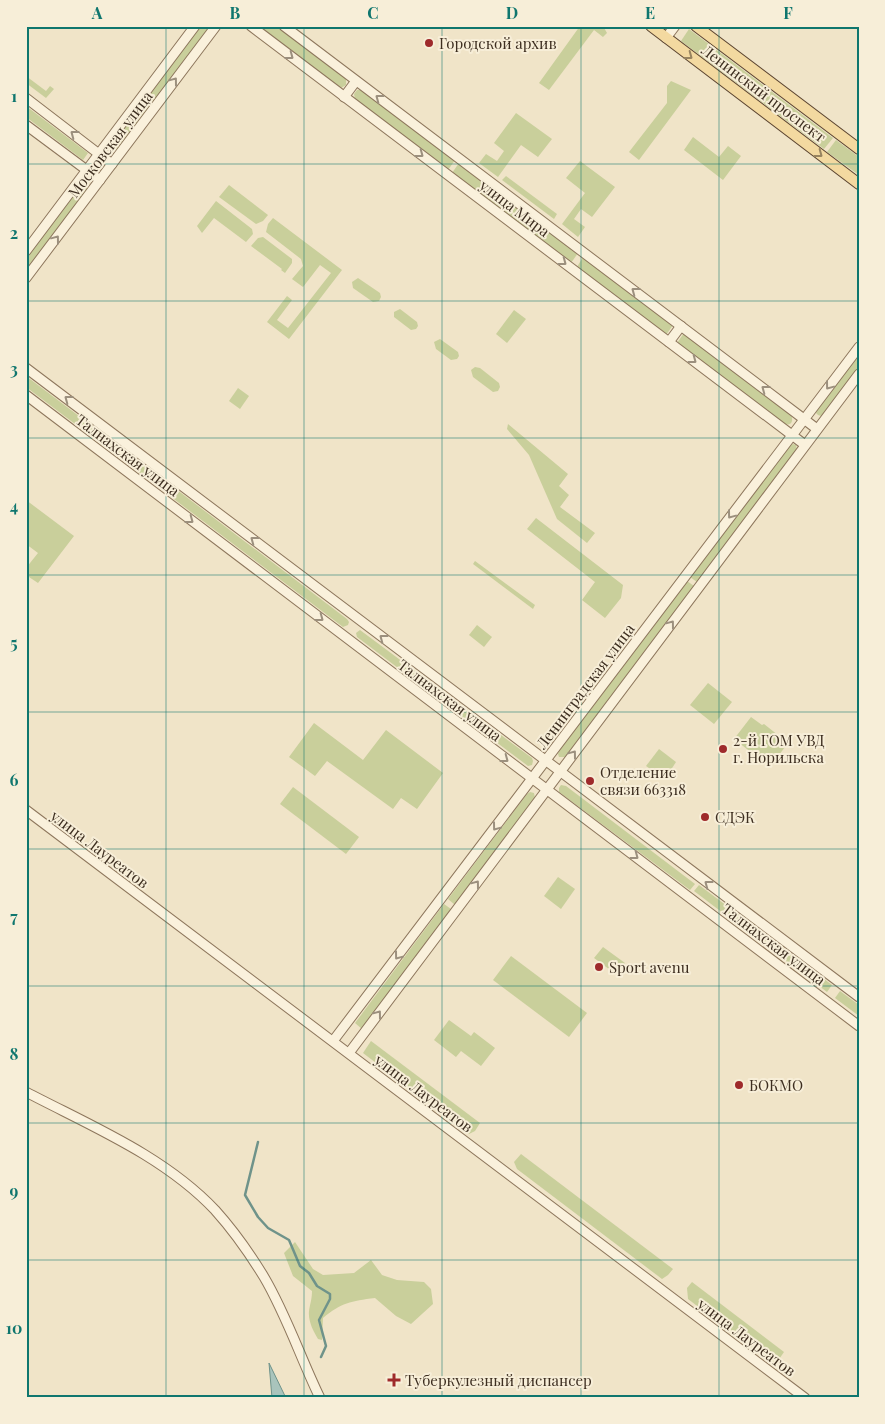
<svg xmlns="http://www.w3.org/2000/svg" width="885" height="1424" font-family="'Playfair Display',serif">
	<rect width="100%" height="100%" fill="#f0e4c8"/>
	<g fill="#c9cf9b">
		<polygon points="200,26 211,26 117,150 112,149 111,144"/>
		<polygon points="259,26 279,26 346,77 346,85 341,88"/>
		<polygon points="580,26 603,26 607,33 603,37 594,30 549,90 539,83"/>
		<polygon points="689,29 833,138 824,149 681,41"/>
		<polygon points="26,76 46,91 50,86 54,89 46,98 26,83"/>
		<polygon points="671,81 691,90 639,160 629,152 667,103 667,86"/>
		<polygon points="357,90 362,90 455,160 448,170 355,99 354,94"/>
		<polygon points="26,106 88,153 83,160 26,117"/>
		<polygon points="516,113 552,139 538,157 521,145 498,177 479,163 486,154 497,161 504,151 494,143"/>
		<polygon points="693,137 719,157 728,146 741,156 723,180 684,150"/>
		<polygon points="836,140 859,157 859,175 827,152"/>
		<polygon points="580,161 615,187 592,217 581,209 574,219 585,227 578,237 562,224 585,193 566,178"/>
		<polygon points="459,163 578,253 571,263 452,173"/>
		<polygon points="506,176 557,214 554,219 502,180"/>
		<polygon points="81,184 86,184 88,190 26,273 26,258"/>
		<polygon points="229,185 268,215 263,221 256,224 219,197"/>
		<polygon points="216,201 252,229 253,234 246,242 214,218 202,233 197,226"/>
		<polygon points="273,218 342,270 289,339 267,322 287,296 292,300 277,320 288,328 331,273 320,265 303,287 292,279 303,266 301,259 266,232 268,224"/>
		<polygon points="263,237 292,259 292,263 285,273 281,270 282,269 251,246 258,238"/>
		<polygon points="583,257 673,325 666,335 577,267"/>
		<polygon points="358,278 380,293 381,297 379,301 373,302 353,288 352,282"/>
		<polygon points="400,309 417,322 418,326 416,329 411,330 394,317 394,312"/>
		<polygon points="514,310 526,319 507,343 496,334"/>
		<path d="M684 333 791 415C794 421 791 426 784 424L677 343Z"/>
		<polygon points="440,339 458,352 459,356 457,359 451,360 436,349 434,342"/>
		<polygon points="859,354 859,369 824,415 821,416 818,415 816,413 817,409"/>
		<polygon points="475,367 480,368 499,383 500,387 498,391 493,392 473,377 471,370"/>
		<polygon points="26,376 149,469 150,472 149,475 144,476 26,387"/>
		<polygon points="238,388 249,396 240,409 229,401"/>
		<polygon points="508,424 568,474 559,486 569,495 560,507 595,533 587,543 557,519 529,455 507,429"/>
		<polygon points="793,444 796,445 797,450 697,582 690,577 789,446"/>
		<polygon points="164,480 347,619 349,622 348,625 343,627 158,487 159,482"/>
		<polygon points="26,500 74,536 38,583 26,575 26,568 38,553 26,544"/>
		<polygon points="536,518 623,585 621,598 605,618 582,600 595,582 527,529"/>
		<polygon points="475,561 535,605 533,609 473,564"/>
		<polygon points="687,581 694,586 565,757 559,757 558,754 559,751"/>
		<polygon points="477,625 492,637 484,647 469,635"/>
		<polygon points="360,630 532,758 533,761 532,765 528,766 357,637 356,633"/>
		<polygon points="708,683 732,702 714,724 690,705"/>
		<polygon points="751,717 762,725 764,724 788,743 770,767 734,739"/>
		<polygon points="314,723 363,760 386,730 443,773 417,809 401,798 393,809 327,761 315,776 289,757"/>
		<polygon points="659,749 676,762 665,779 646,766"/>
		<polygon points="561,785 566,786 695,884 690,890 559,792 559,788"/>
		<polygon points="293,787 359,837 346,854 280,804"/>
		<polygon points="530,792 534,793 535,798 455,905 448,899 527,794"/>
		<polygon points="558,877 575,889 561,909 544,896"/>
		<polygon points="699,885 832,985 827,992 694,891"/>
		<polygon points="444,904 451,909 362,1029 355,1023"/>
		<polygon points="603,947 625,963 622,968 621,978 594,958"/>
		<polygon points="511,956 587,1013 569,1037 493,980"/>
		<polygon points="840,991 859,1005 859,1016 835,998"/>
		<polygon points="449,1020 471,1036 474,1032 495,1048 481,1066 461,1051 456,1057 434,1040"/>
		<polygon points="371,1041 480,1123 475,1131 469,1134 363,1053"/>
		<polygon points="521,1154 673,1269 668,1275 662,1279 517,1169 514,1162"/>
		<path d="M295 1242 313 1269 323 1275 354 1273 371 1260 382 1275 397 1280 424 1282 431 1289 433 1304 411 1324 396 1316 375 1298C351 1301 341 1303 323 1318L322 1340 318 1339C313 1331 308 1321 309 1311 310 1304 312 1299 312 1291L293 1276 284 1253Z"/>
		<polygon points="692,1282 784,1352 775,1365 688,1299 687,1288"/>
	</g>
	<polygon fill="#a9c4bc" stroke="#6f938a" points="269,1363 285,1396 286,1398 272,1398"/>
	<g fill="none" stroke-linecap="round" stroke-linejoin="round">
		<polyline stroke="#6f938a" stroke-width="2.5" points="258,1142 245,1195 258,1217 268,1228 289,1240 300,1266 309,1273 317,1286 330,1294 330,1299 319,1320 326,1346 321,1357"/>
		<g stroke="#8d765c" stroke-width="11">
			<g id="minor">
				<polyline points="251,26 805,445"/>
				<polyline points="284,26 817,429"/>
				<polyline points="666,38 675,26"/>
				<polyline points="344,97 356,81"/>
				<polyline points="26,98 112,164"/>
				<polyline points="26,125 100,180"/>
				<polyline points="26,251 195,26"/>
				<polyline points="26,278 216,26"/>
				<polyline points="669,342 681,326"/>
				<polyline points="26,368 859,997"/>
				<polyline points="26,395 859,1026"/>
				<polyline points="26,810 805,1398"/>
				<polyline points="333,1041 859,347"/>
				<polyline points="349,1053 859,374"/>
				<path d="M26 1092C91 1126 164 1156 215 1210 233 1230 250 1254 264 1277 286 1314 301 1359 320 1398"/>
			</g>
		</g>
		<g stroke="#5b4430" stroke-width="12">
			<g id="major">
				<polyline points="651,26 859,184"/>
				<polyline points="696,26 859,149"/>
			</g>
		</g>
		<use href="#minor" stroke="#faf1dc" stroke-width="9"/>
		<use href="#major" stroke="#f3d9a0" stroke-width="10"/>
	</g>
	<defs><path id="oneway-chevron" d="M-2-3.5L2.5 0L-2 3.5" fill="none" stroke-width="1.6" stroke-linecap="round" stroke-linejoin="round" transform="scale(1.25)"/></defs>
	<g stroke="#9c907e">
		<use href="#oneway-chevron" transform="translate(290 56) rotate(37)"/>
		<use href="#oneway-chevron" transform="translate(174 81) rotate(-53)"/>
		<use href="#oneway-chevron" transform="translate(379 98) rotate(-143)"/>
		<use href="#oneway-chevron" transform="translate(74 134) rotate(-143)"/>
		<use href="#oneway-chevron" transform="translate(420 154) rotate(37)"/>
		<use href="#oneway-chevron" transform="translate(56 239) rotate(-53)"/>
		<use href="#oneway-chevron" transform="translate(563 262) rotate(37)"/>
		<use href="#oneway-chevron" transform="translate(635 291) rotate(-143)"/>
		<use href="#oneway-chevron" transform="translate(693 360) rotate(37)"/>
		<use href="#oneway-chevron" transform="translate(829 386) rotate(127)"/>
		<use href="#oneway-chevron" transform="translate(765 389) rotate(-143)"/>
		<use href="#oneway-chevron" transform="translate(68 399) rotate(-143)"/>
		<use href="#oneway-chevron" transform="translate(731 515) rotate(127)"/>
		<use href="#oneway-chevron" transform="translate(190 520) rotate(37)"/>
		<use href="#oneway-chevron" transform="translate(254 540) rotate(-143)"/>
		<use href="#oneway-chevron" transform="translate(320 618) rotate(37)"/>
		<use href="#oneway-chevron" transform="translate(671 624) rotate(-53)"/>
		<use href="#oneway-chevron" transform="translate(383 638) rotate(-143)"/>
		<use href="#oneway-chevron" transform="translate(573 754) rotate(-53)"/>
		<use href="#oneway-chevron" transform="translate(505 759) rotate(37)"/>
		<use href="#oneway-chevron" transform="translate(496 827) rotate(127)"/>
		<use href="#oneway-chevron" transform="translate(635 856) rotate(37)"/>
		<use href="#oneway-chevron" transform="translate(476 884) rotate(-53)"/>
		<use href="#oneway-chevron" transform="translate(708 884) rotate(-143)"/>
		<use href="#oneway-chevron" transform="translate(398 956) rotate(127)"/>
		<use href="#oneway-chevron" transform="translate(378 1014) rotate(-53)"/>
	</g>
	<g stroke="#988460">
		<use href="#oneway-chevron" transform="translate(689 56) rotate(37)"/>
		<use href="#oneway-chevron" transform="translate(819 154) rotate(37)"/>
	</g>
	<path fill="none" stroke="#0f766e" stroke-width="1" stroke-opacity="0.55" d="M166 26V1398M304 26V1398M442 26V1398M581 26V1398M719 26V1398M26 164H859M26 301H859M26 438H859M26 575H859M26 712H859M26 849H859M26 986H859M26 1123H859M26 1260H859"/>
	<g fill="#9e2a2b" stroke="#f7eed8" stroke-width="2">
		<circle cx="429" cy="43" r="5"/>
		<circle cx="723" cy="749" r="5"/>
		<circle cx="590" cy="781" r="5"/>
		<circle cx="705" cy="817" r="5"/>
		<circle cx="599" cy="967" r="5"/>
		<circle cx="739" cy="1085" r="5"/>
		<path d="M391.5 1372.5h5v5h5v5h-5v5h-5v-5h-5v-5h5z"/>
	</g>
	<g text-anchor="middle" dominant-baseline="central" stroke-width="4" stroke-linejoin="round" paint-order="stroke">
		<g font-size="15" fill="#3d2e20" stroke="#f7eed8" text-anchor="start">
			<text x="439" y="43">Городской архив</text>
			<text x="733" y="740">2-й ГОМ УВД<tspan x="733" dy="17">г. Норильска</tspan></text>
			<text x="600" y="772">Отделение<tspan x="600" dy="17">связи 663318</tspan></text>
			<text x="715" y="817">СДЭК</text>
			<text x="609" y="967">Sport avenu</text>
			<text x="749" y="1085">БОКМО</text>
			<text x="405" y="1380">Туберкулезный диспансер</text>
		</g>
		<g font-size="15" fill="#3d2e20" stroke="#f7eed8">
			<text transform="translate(764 93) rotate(37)">Ленинский проспект</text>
			<text transform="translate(110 144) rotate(-53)">Московская улица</text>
			<text transform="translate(515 208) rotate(37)">улица Мира</text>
			<text transform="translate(128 455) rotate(37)">Талнахская улица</text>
			<text transform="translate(585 686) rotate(-53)">Ленинградская улица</text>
			<text transform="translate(450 700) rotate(37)">Талнахская улица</text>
			<text transform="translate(100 849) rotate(37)">улица Лауреатов</text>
			<text transform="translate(774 944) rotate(37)">Талнахская улица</text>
			<text transform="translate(424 1093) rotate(37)">улица Лауреатов</text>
			<text transform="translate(747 1337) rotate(37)">улица Лауреатов</text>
		</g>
	</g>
	<rect width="885" height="1424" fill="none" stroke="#f7eed8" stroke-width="55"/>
	<rect x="28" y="28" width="830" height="1368" fill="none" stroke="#0f766e" stroke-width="2"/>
	<g font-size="16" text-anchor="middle" font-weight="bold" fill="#0f766e">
		<text x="97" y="19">A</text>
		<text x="235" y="19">B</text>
		<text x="373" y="19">C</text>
		<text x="512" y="19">D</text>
		<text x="650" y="19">E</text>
		<text x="788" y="19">F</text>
		<text x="14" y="102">1</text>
		<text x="14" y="239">2</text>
		<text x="14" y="375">3</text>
		<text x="14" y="512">4</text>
		<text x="14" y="649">5</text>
		<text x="14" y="786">6</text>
		<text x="14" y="923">7</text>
		<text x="14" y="1060">8</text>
		<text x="14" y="1197">9</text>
		<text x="14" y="1334">10</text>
	</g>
</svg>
